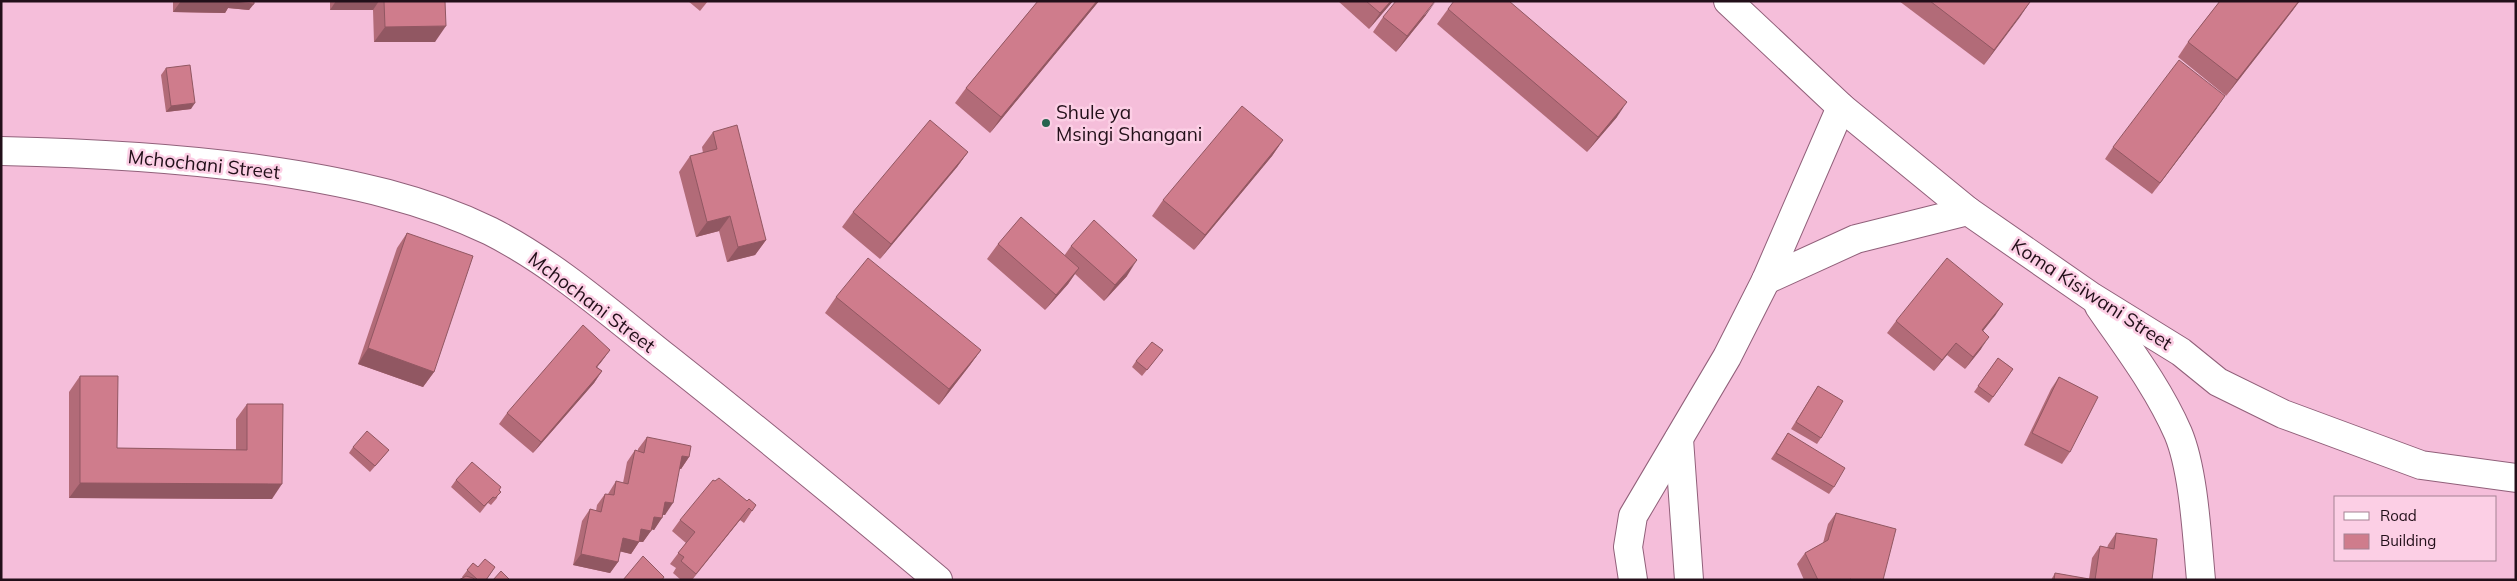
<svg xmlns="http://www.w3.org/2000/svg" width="2517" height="581" font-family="Mulish,sans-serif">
	<rect width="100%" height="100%" fill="#f5beda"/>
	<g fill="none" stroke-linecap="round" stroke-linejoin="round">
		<g stroke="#91607a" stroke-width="30">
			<g id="street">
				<polyline points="1728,1 1841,107 1968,211 2092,297 2181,352 2218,382 2283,414 2421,465 2516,478"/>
				<path d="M1 151C95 153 187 158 279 172 351 183 424 199 490 231 555 264 611 314 668 359 759 431 849 505 938 580"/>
				<polyline points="1766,280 1856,239 1968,211"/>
				<path d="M2099 306C2127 347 2158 387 2178 433 2194 471 2197 538 2201 580"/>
				<polyline points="1679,439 1689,580"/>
				<polyline points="1633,580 1628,547 1633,516 1727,357 1766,280 1841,107"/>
			</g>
		</g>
		<use href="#street" stroke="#fff" stroke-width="28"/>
	</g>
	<g fill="#b26b78">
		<polygon points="173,1 254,1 249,10 228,8 225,13 173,12"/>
		<polygon points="330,1 445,1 435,42 374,42 373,10 330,10"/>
		<polygon points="688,1 708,1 700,11"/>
		<polygon points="1038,1 1099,1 990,133 955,103 966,88"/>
		<polygon points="1338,1 1393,1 1369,29"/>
		<polygon points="1899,1 2029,1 2030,2 1984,65"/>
		<polygon points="2220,1 2300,1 2226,96 2178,57 2188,42"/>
		<polygon points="1448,9 1617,117 1587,152 1437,24"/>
		<polygon points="1426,15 1396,52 1373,32 1383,17"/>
		<polygon points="166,68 191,109 166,112 161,75"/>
		<polygon points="2217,108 2152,194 2105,159 2113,147"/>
		<polygon points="713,132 766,240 755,255 727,262 719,231 696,237 679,172 690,156 703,153 702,147"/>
		<polygon points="1283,140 1272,156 1194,250 1152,216 1163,200"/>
		<polygon points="968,152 957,167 880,259 842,227 853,212"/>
		<polygon points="407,233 434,372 423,387 358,364 397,248"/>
		<polygon points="998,244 1064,256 1071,246 1127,276 1104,301 1075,274 1068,284 1045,310 987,259"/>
		<polygon points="836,297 981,350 970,365 939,405 825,313"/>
		<polygon points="2003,304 1983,331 1981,349 1965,369 1947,355 1934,371 1887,333 1896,321"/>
		<polygon points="610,350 597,367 602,371 594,383 533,453 499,424 507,413"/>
		<polygon points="1163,350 1142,376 1132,367 1136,361"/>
		<polygon points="1998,358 2013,369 1989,403 1974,392"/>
		<polygon points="80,376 117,448 236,450 236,419 247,404 272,499 69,498 69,392"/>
		<polygon points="2059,377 2070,452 2062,464 2024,445 2051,389"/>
		<polygon points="1818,386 1821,438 1817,444 1791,429"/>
		<polygon points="1788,433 1834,487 1829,494 1771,459"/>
		<polygon points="647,437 689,457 681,469 679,468 665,515 663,515 654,530 652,529 643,542 639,542 631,554 620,551 618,562 610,573 573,565 582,521 590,509 596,511 597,505 605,494 608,494 616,481 623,483 627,462 635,450 638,451 638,449"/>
		<polygon points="353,447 389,450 384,456 370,472 349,453"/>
		<polygon points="456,480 499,490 497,498 491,505 488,503 480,513 451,487"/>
		<polygon points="747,501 756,505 744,523 740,520 692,580 681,580 673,573 676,568 670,564 686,543 672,531 680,520"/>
		<polygon points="1836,513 1883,580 1804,580 1797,564 1805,553 1823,543 1828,524"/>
		<polygon points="2116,533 2152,580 2051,580 2055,573 2089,579 2092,558 2100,546 2107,548 2108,545"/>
		<polygon points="473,563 478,567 495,567 486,580 459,580 463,578 462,577"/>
	</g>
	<g fill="#915762">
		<polygon points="181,1 233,1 254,4 249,10 228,8 225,13 173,12"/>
		<polygon points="336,1 379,1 373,10 330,10"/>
		<polygon points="1097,1 1099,1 990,133 1001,117"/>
		<polygon points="1391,1 1393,1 1369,29 1380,13"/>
		<polygon points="1436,1 1426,15 1396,52 1407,36"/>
		<polygon points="2299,1 2293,10 2226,96 2237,80"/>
		<polygon points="2030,2 2020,17 1984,65 1994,50"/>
		<polygon points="446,26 435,42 374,42 385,27"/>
		<polygon points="2225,96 2217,108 2152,194 2160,183"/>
		<polygon points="1627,102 1617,117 1587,152 1598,137"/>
		<polygon points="195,103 191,109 166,112 171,106"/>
		<polygon points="1283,140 1272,156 1194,250 1205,235"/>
		<polygon points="968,152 957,167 880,259 891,244"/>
		<polygon points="730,216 719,231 696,237 707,222"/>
		<polygon points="766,240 755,255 727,262 738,247"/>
		<polygon points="1137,260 1127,276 1104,301 1115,285"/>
		<polygon points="1079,268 1068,284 1045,310 1056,295"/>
		<polygon points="2003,304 1995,316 1974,342 1982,330"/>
		<polygon points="1989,337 1981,349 1965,369 1973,357"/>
		<polygon points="1956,343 1947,355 1934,371 1942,360"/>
		<polygon points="368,348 434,372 423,387 358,364"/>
		<polygon points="610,350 602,361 588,378 596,367"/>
		<polygon points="981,350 970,365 939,405 949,389"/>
		<polygon points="602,371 594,383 533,453 541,442"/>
		<polygon points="682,456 689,457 681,469 674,467"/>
		<polygon points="80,483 282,484 272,499 69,498"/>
		<polygon points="665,502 673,503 665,515 657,514"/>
		<polygon points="749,508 740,520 691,580 696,574"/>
		<polygon points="654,517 662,518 654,530 646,528"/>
		<polygon points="641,529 651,531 643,542 633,541 639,542 631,554 614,550 623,538"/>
		<polygon points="581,554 618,562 610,573 573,565"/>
	</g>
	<g fill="#cf7c8c" stroke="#915762">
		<polygon points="232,1 254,1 254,4 232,2"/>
		<polygon points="384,1 445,1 446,26 385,27"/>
		<polygon points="1038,1 1097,1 1001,117 966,88"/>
		<polygon points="1366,1 1391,1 1380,13"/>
		<polygon points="1396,1 1435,1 1407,36 1383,17"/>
		<polygon points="1454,1 1509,1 1627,102 1598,137 1448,9"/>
		<polygon points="1930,1 2029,1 2030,2 1994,50"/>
		<polygon points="2220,1 2299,1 2237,80 2188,42"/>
		<polygon points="2179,60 2225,96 2160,183 2113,147"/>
		<polygon points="190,65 195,103 171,106 166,68"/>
		<polygon points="1242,106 1283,140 1205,235 1163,200"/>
		<polygon points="930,120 968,152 891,244 853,212"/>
		<polygon points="737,125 766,240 738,247 730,216 707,222 690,156 717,149 713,132"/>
		<polygon points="1021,217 1079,268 1056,295 998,244"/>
		<polygon points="1094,220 1137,260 1115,285 1071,246"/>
		<polygon points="407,233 473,256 434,372 368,348"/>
		<polygon points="868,258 981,350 949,389 836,297"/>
		<polygon points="1947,258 2003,304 1982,330 1989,337 1973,357 1956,343 1942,360 1896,321"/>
		<polygon points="583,325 610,350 596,367 602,371 541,442 507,413"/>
		<polygon points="1152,342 1163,350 1147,370 1136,361"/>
		<polygon points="1998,358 2013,369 1993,397 1978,386"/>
		<polygon points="80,376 118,376 117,448 247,450 247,404 283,404 282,484 80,483"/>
		<polygon points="2059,377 2098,397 2070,452 2032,433"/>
		<polygon points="1818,386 1843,401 1821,438 1796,422"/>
		<polygon points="367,431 389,450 375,466 353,447"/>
		<polygon points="1788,433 1845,468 1834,487 1776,453"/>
		<polygon points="647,437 691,446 689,457 682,456 673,503 665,502 662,518 654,517 651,531 641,529 639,542 623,538 618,562 581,554 590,509 601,512 605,494 614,495 616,481 628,484 635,450 644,453"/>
		<polygon points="472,462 501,487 499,490 501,492 495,498 493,497 484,506 456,480"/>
		<polygon points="719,478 747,501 749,499 756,505 752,511 749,508 696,574 681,561 684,557 678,553 695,532 680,520 713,480 715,481"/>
		<polygon points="1836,513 1896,529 1883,580 1853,580 1850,579 1849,580 1818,580 1805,553 1828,540"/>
		<polygon points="2116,533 2157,539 2152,580 2054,580 2055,573 2095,580 2100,546 2114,549"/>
		<polygon points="643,556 664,577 662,580 623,580"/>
		<polygon points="485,559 495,567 486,580 478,580 467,570 473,563 478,567"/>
		<polygon points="501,571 510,580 493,580"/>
		<polygon points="466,576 473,578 475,580 459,580"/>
	</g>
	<circle fill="#27644f" stroke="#fccfe5" stroke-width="2" cx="1046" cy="123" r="5"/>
	<g text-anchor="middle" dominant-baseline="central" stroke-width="5" stroke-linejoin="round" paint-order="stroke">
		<g font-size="19" fill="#220f19" stroke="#fccfe5" text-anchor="start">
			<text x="1056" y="112">Shule ya<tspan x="1056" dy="22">Msingi Shangani</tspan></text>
		</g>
		<g font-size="19" fill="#220f19" stroke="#fccfe5">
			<text transform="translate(204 164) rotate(6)">Mchochani Street</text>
			<text transform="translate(2092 294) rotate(33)">Koma Kisiwani Street</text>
			<text transform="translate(592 302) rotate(37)">Mchochani Street</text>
		</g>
	</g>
	<rect width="2517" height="581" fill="none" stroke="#220f19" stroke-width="5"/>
	<rect x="2334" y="496" width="162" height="65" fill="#fccfe5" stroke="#a58293"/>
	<rect x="2344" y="512" width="25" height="8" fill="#ffffff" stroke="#a58293"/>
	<text x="2380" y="521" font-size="15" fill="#220f19">Road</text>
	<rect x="2344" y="534" width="25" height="15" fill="#cf7c8c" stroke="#a58293"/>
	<text x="2380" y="546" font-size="15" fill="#220f19">Building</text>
</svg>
